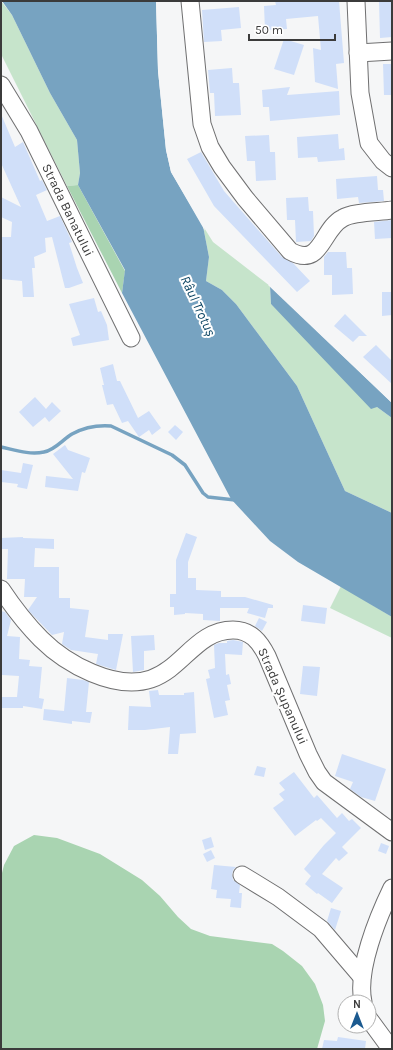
<svg xmlns="http://www.w3.org/2000/svg" width="393" height="1050" font-family="Karla,sans-serif">
	<rect width="100%" height="100%" fill="#f5f6f7"/>
	<g fill="#c6e4cb">
		<polygon points="1,1 12,15 50,93 77,140 80,173 78,185 67,186 1,54"/>
		<polygon points="203,226 213,242 270,286 271,304 377,407 392,418 392,513 345,491 297,386 236,304 222,290 206,281 209,257"/>
		<polygon points="341,586 392,617 392,638 330,608"/>
	</g>
	<g fill="#a9d4b1">
		<polygon points="78,185 125,271 122,293 67,186"/>
		<polygon points="34,835 57,838 100,854 142,880 160,896 178,917 191,929 210,936 272,944 283,951 302,966 315,984 323,1005 325,1021 317,1049 1,1049 1,877 4,865 14,846"/>
	</g>
	<g fill="#77a3c1">
		<polygon points="2,1 156,1 158,71 166,150 171,172 203,226 209,257 206,281 222,290 236,304 297,386 345,491 392,513 392,617 298,562 270,541 231,499 122,293 125,270 78,185 80,173 77,140 50,93 12,15"/>
		<polygon points="270,286 392,403 392,418 377,407 371,409 271,304"/>
	</g>
	<g fill="#f5f6f7">
		<polygon points="156,1 158,1 160,71 168,150 173,171 204,225 205,231 171,172 166,150 158,71"/>
		<polygon points="270,284 392,401 392,403 268,285"/>
	</g>
	<g fill="none" stroke-linecap="round" stroke-linejoin="round">
		<path stroke="#77a3c1" stroke-width="3.5" d="M1 447C15 450 29 455 44 452 55 450 62 440 72 434 83 428 98 425 111 426L172 455 185 465 203 493 208 497 235 500"/>
	</g>
	<g fill="#d0dff9">
		<polygon points="275,1 339,1 344,63 336,64 338,89 315,82 313,48 321,50 318,16 286,19 287,29 265,30 264,6 276,5"/>
		<polygon points="379,1 392,1 392,37 380,38"/>
		<polygon points="239,7 241,28 221,30 222,41 204,42 202,10"/>
		<polygon points="284,39 304,45 294,75 274,69"/>
		<polygon points="383,64 392,64 392,95 384,95"/>
		<polygon points="232,68 233,83 239,83 241,115 215,116 214,93 210,93 208,70"/>
		<polygon points="290,87 287,95 339,91 340,115 270,121 269,107 263,107 262,90"/>
		<polygon points="1,114 15,147 23,142 40,181 42,180 47,190 36,195 47,221 60,216 72,242 69,243 77,268 83,283 69,288 65,288 52,237 45,238 46,252 34,257 35,268 32,268 34,297 23,297 22,281 1,279 1,249 2,237 11,237 12,222 1,217 1,197 21,207 1,163"/>
		<polygon points="338,134 339,149 344,148 345,160 318,162 317,157 298,158 297,137"/>
		<polygon points="269,135 270,152 275,152 276,180 256,181 255,161 247,161 245,136"/>
		<polygon points="201,152 224,191 282,257 293,263 310,281 297,292 214,206 187,159"/>
		<polygon points="377,176 378,190 383,190 384,201 359,203 358,197 337,199 336,179"/>
		<polygon points="308,197 309,211 313,211 314,236 311,241 296,242 295,220 287,220 286,198"/>
		<polygon points="392,220 392,238 375,239 374,222"/>
		<polygon points="328,252 346,252 347,268 352,268 353,294 332,295 332,275 324,275 324,257"/>
		<polygon points="382,292 392,292 392,315 382,316"/>
		<polygon points="94,298 98,312 101,311 107,325 109,340 73,346 71,338 80,335 69,304"/>
		<polygon points="345,314 367,336 359,336 353,342 334,326"/>
		<polygon points="376,345 392,361 392,384 363,357"/>
		<polygon points="113,364 117,381 120,381 138,418 149,411 161,428 152,435 149,430 139,437 128,421 122,423 113,404 107,405 102,385 104,385 100,368"/>
		<polygon points="35,397 46,409 52,402 61,411 49,422 45,417 33,427 19,412"/>
		<polygon points="175,425 183,432 176,440 168,432"/>
		<polygon points="65,445 68,450 90,458 85,473 82,472 78,491 45,487 46,476 73,479 53,454"/>
		<polygon points="23,463 33,465 27,489 17,487 18,484 1,482 1,470 21,473"/>
		<polygon points="186,533 197,537 188,562 188,578 196,578 196,590 221,591 221,597 245,597 273,605 273,608 268,608 265,618 247,613 249,608 220,608 220,621 203,620 203,614 185,613 185,614 174,615 174,607 170,607 170,594 176,594 176,560"/>
		<polygon points="23,537 23,538 54,539 54,549 35,548 34,567 59,567 59,598 70,598 70,608 89,610 85,637 108,640 108,634 123,634 116,670 96,664 98,654 71,650 62,644 64,632 52,635 28,610 37,597 24,597 25,579 7,579 8,549 1,549 1,538"/>
		<polygon points="303,605 327,608 325,624 301,621"/>
		<polygon points="1,611 5,612 11,620 7,636 20,637 19,659 30,660 29,666 42,667 39,698 44,699 42,709 23,706 23,708 1,708 1,697 17,697 19,676 2,675"/>
		<polygon points="259,618 267,622 262,631 255,626"/>
		<polygon points="154,635 155,650 144,651 144,670 133,672 131,636"/>
		<polygon points="233,640 243,642 242,655 225,654 226,675 229,674 231,684 227,685 230,700 225,701 228,715 214,718 206,679 210,678 208,670 215,668 214,645 219,643 227,643 227,641"/>
		<polygon points="303,666 320,667 317,696 300,694"/>
		<polygon points="67,678 83,680 89,682 86,712 92,712 90,723 72,721 72,724 43,720 44,709 64,711"/>
		<polygon points="158,690 159,695 184,695 184,693 194,692 196,733 180,734 178,754 168,754 170,727 145,730 128,730 129,706 151,707 149,691"/>
		<polygon points="342,754 386,769 375,801 361,797 350,789 353,782 335,776"/>
		<polygon points="257,766 266,768 264,777 254,775"/>
		<polygon points="294,772 314,798 317,795 337,818 342,813 349,821 352,819 361,828 342,847 348,853 339,861 336,858 322,874 343,888 332,903 318,893 317,894 305,884 311,876 304,869 324,845 336,833 321,818 317,821 316,820 295,836 273,808 284,800 279,794 285,790 279,783"/>
		<polygon points="211,837 214,847 205,850 202,840"/>
		<polygon points="381,843 389,846 386,854 378,851"/>
		<polygon points="211,850 215,858 207,862 203,854"/>
		<polygon points="214,865 236,867 233,870 232,875 233,880 240,885 239,893 242,893 241,908 230,907 231,899 216,898 217,890 211,889"/>
		<polygon points="331,908 341,911 335,930 327,921"/>
		<polygon points="338,1037 366,1041 365,1049 322,1049 324,1040 337,1041"/>
	</g>
	<g fill="none" stroke-linecap="round" stroke-linejoin="round">
		<g stroke="#707071" stroke-width="19">
			<g id="minor">
				<path d="M190 1 202 124 210 147 222 167 245 198 290 251C322 269 321 229 343 218 352 212 380 212 392 210"/>
				<polyline points="356,1 360,93 369,143 383,161 392,168"/>
				<polyline points="358,53 392,51"/>
				<polyline points="1,85 29,131 131,338"/>
				<path d="M1 589C13 607 26 624 41 639 66 664 115 691 151 679 183 668 197 630 233 630 251 630 260 642 267 656L308 754 317 772 324 782 392 832"/>
				<polyline points="242,875 278,897 321,929 362,977"/>
				<path d="M363 1002C356 970 378 917 392 888"/>
				<polyline points="369,1019 391,1049"/>
			</g>
		</g>
		<use href="#minor" stroke="#fff" stroke-width="17"/>
	</g>
	<g text-anchor="middle" dominant-baseline="central" stroke-width="4" stroke-linejoin="round" paint-order="stroke">
		<g font-size="13" fill="#3b3b3b" stroke="#fff">
			<text transform="translate(68 210) rotate(64)">Strada Banatului</text>
			<text transform="translate(283 696) rotate(66)">Strada Șupanului</text>
		</g>
		<g font-size="14" font-style="italic" fill="#084261" stroke="#fff">
			<text transform="translate(198 306) rotate(65)">Râul Trotuș</text>
		</g>
	</g>
	<rect width="393" height="1050" fill="none" stroke="#3b3b3b" stroke-width="4"/>
	<g transform="translate(357 1014)"><circle r="19" fill="#ffffff" stroke="#b1b1b1"/>
	<path d="M0-3L7 15L0 10L-7 15Z" fill="#1b5a90"/>
	<text y="-6" font-size="11" font-weight="bold" text-anchor="middle" fill="#3b3b3b">N</text>
	</g>
	<path d="M249 34v6h86v-6" fill="none" stroke="#3b3b3b" stroke-width="2"/>
	<text x="255" y="34" font-size="12" fill="#3b3b3b" stroke="#ffffff" stroke-width="3" paint-order="stroke">50 m</text>
</svg>
